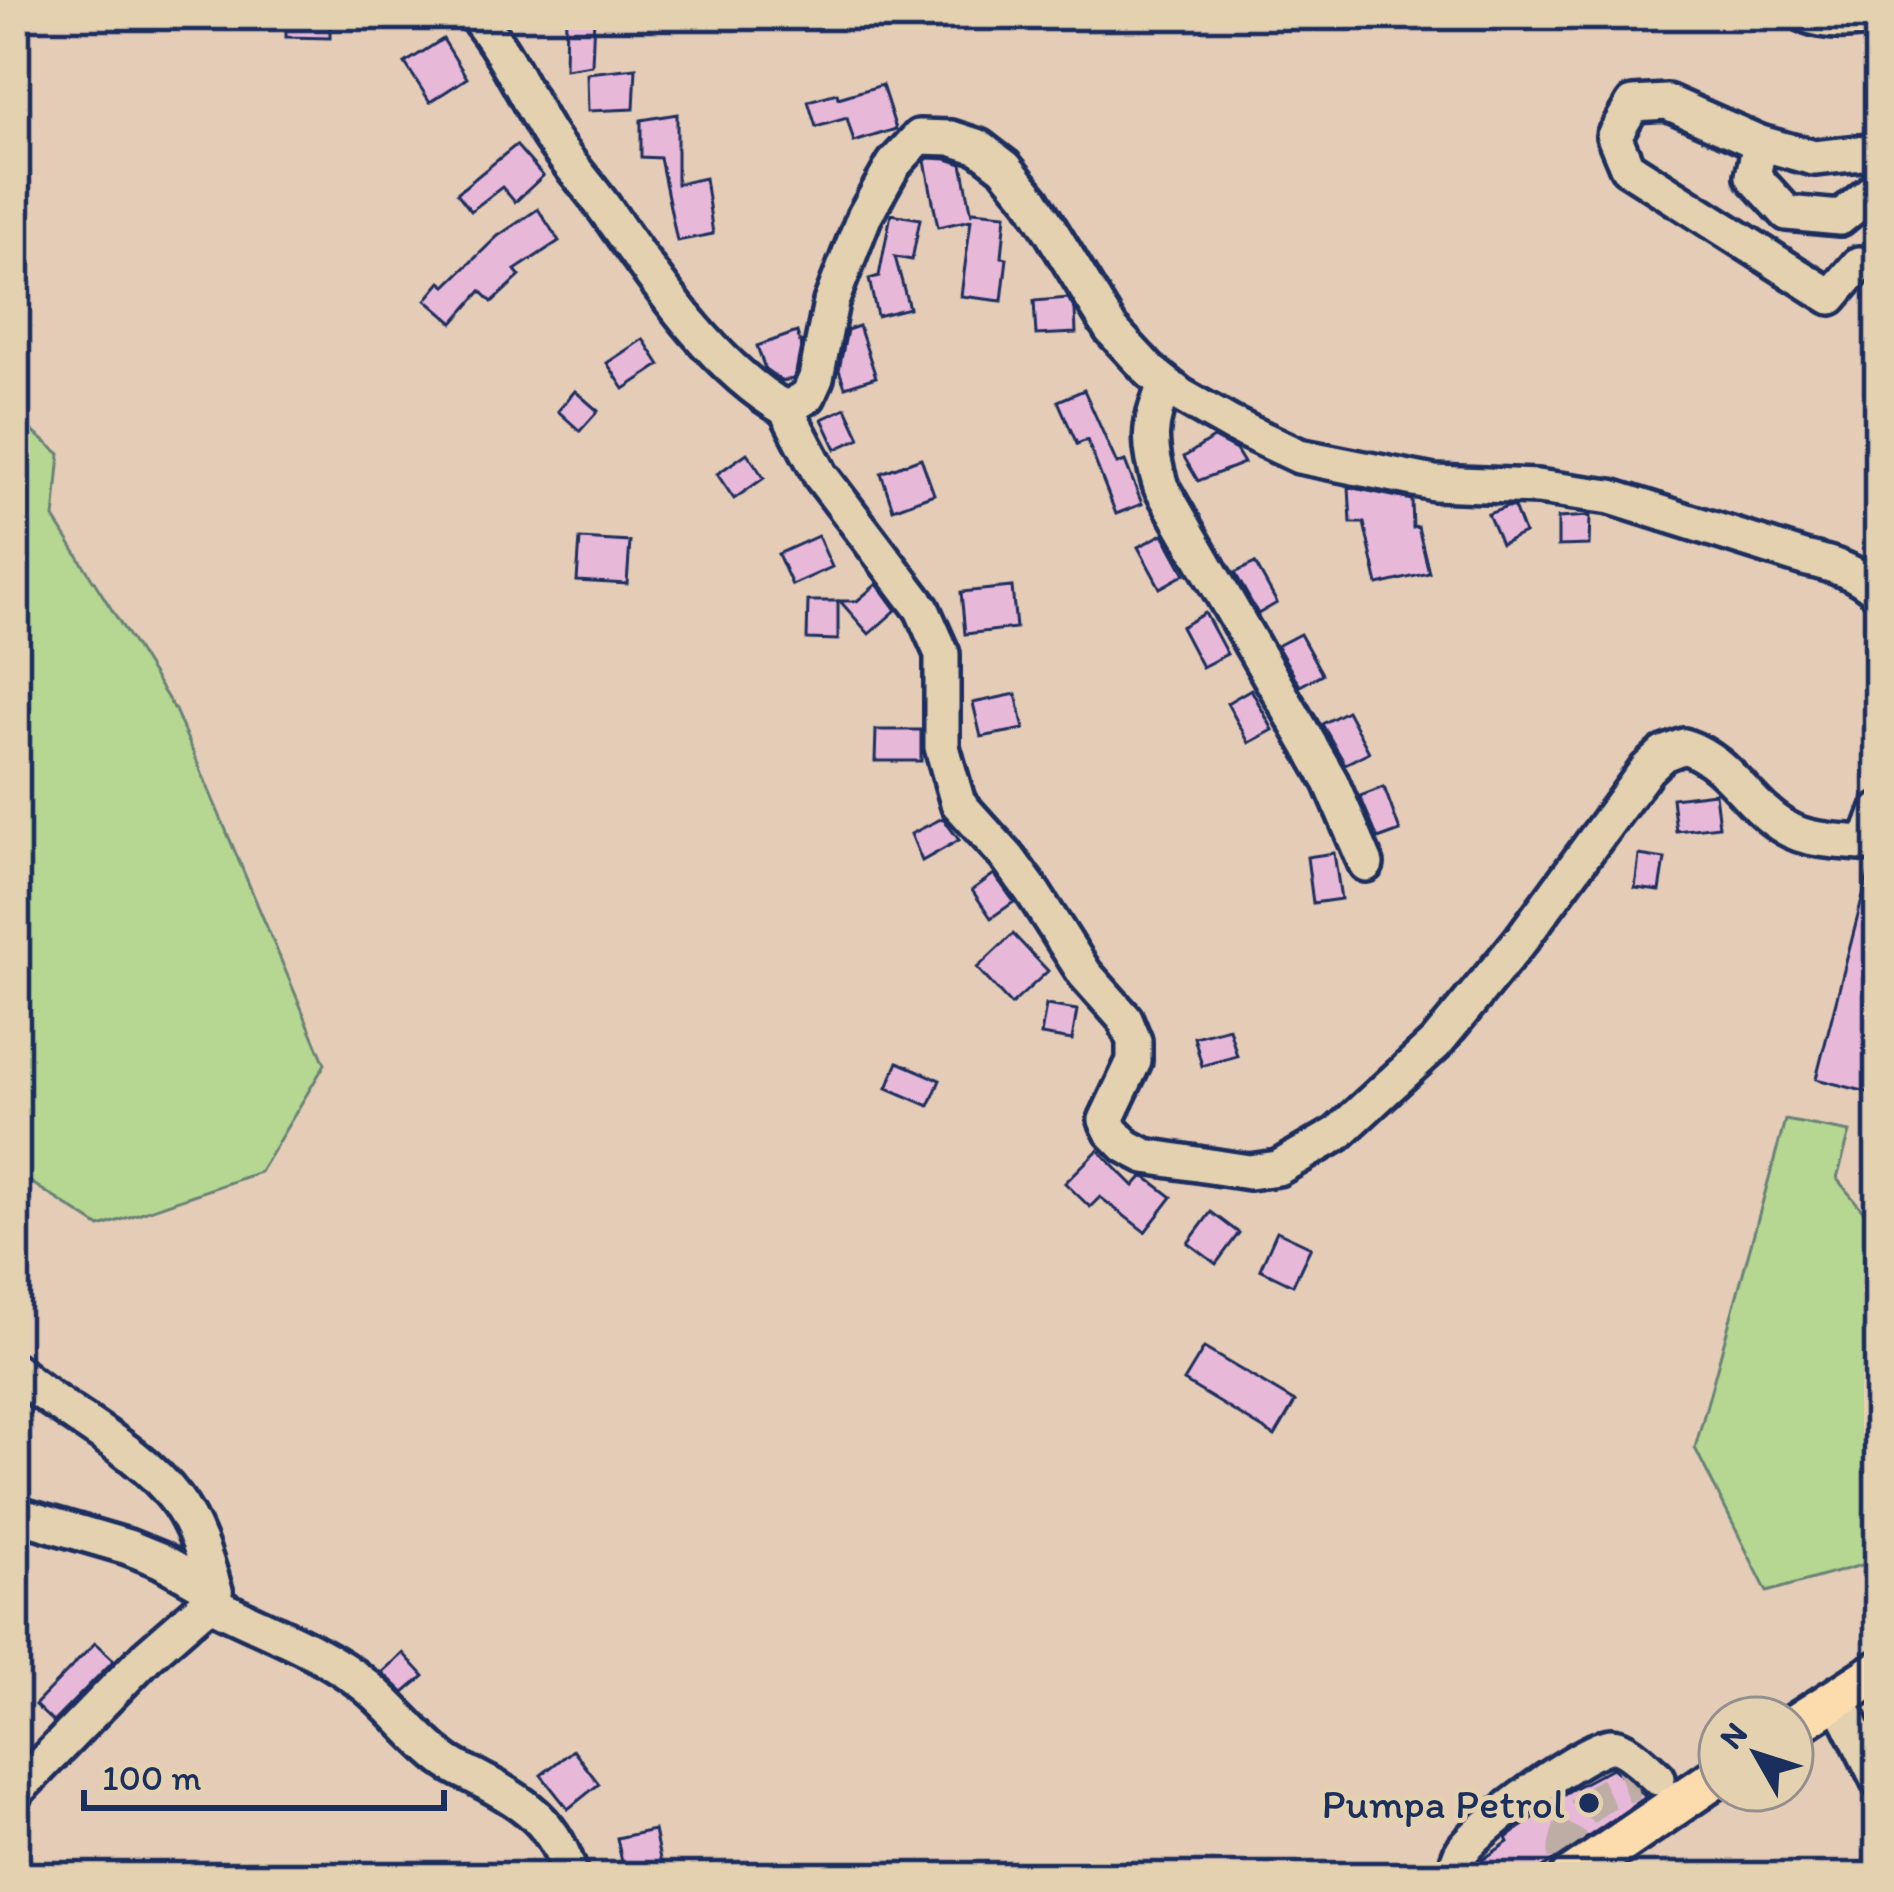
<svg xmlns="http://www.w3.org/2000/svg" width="1894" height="1892" font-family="Itim,sans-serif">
	<rect width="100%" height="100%" fill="#e5ccb7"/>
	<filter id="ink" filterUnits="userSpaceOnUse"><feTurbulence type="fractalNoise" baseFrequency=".00833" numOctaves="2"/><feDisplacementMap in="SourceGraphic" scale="24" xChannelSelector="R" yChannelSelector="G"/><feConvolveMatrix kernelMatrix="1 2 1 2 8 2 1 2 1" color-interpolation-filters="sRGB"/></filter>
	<g filter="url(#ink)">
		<g fill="#b6d791" stroke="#688378" stroke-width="3">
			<polygon points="15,417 60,454 54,518 175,710 325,1064 260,1172 100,1227 15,1172"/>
			<polygon points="1785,1120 1850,1132 1837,1179 1879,1230 1879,1546 1869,1563 1767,1592 1695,1448"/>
		</g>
		<g fill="#e8b8d9" stroke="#1b2f5e" stroke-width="3">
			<polygon points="286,15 330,15 330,38 286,37"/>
			<polygon points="566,15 594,15 592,65 565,69"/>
			<polygon points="443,39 467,78 430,102 405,63"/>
			<polygon points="636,68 634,109 588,111 587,73"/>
			<polygon points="882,85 896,129 854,142 847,118 816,127 808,101 837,93 838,98"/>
			<polygon points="677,114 677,184 705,178 713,234 677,241 660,158 641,157 641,120"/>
			<polygon points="516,145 543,176 515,202 502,187 471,211 457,193"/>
			<polygon points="928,158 947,159 962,164 972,215 972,211 1006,214 1002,257 1007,258 1002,301 961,296 971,220 938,227 925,161"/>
			<polygon points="538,209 559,241 515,270 520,276 492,302 481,291 453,323 426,300 441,282 446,286 498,236"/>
			<polygon points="891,214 920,219 912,260 895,257 909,308 877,316 869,279 879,276"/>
			<polygon points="1068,298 1075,310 1076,333 1036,335 1034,301"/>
			<polygon points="859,326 876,377 845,387 839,370 847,330"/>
			<polygon points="797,332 801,346 796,372 793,379 782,381 765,369 757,346"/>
			<polygon points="643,339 660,365 624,389 607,363"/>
			<polygon points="1084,390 1117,464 1125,461 1142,504 1116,514 1087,440 1077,444 1058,401"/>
			<polygon points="575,391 598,411 580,431 558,411"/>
			<polygon points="846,408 860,438 836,449 822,419"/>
			<polygon points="1213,438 1236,450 1244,463 1198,481 1184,457"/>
			<polygon points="747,453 764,478 734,499 717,474"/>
			<polygon points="921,458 934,494 893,509 881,473"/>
			<polygon points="1349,487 1412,500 1413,528 1418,527 1429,573 1378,585 1364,523 1351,523"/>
			<polygon points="1507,507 1514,507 1524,533 1501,544 1488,514"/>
			<polygon points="1590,516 1589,545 1558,546 1558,518"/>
			<polygon points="1163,534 1185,574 1160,588 1138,547"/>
			<polygon points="818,536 832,567 792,585 778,554"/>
			<polygon points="580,539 630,542 627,584 577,581"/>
			<polygon points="1255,563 1277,603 1258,614 1235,573"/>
			<polygon points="877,584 896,610 869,634 840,601 857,601"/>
			<polygon points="1012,587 1016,628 965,634 961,592"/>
			<polygon points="808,601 838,601 838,640 807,639"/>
			<polygon points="1205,613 1227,654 1202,667 1181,627"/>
			<polygon points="1300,634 1322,674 1300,686 1277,646"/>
			<polygon points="1251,689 1273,730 1249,743 1227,703"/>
			<polygon points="1016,694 1024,729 981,737 973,703"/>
			<polygon points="1347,711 1369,752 1345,764 1322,724"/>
			<polygon points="876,730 921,730 921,761 875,761"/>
			<polygon points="1384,787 1400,831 1378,839 1360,796"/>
			<polygon points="1715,793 1719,826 1676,831 1672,798"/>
			<polygon points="943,818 959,840 922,861 911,834"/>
			<polygon points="1334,853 1341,899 1313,903 1307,857"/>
			<polygon points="1639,855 1665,859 1660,891 1635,888"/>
			<polygon points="1871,865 1879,866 1879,1095 1816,1079"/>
			<polygon points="994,874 1014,902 991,918 972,890"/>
			<polygon points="1013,934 1048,971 1011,1005 977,968"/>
			<polygon points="1046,1005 1077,1010 1072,1040 1041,1035"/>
			<polygon points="1229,1028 1237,1056 1202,1066 1194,1037"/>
			<polygon points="898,1062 940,1080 929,1106 887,1088"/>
			<polygon points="1098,1150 1134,1186 1142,1177 1147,1178 1172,1197 1145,1232 1100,1197 1090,1207 1065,1183"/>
			<polygon points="1211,1212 1239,1233 1216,1264 1188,1243"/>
			<polygon points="1277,1231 1311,1247 1293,1285 1260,1269"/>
			<polygon points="1204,1348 1295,1402 1275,1436 1184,1381"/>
			<polygon points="95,1643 114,1660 53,1722 35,1705"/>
			<polygon points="403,1653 424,1676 404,1693 382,1672"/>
			<polygon points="573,1750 599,1784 568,1809 541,1775"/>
			<polygon points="1612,1768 1646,1797 1530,1877 1491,1877 1481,1861 1508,1842 1506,1838 1569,1791"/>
			<polygon points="654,1830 662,1869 625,1877 617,1838"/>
		</g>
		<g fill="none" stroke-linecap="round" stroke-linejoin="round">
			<path stroke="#bdada5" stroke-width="33" stroke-dasharray="33 16" stroke-linecap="butt" d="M1565 1857C1562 1817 1601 1792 1636 1783"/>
			<g stroke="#1b2f5e" stroke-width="42">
				<g id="minor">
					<path d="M475 15C505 50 523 92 547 132 563 158 585 181 603 206 652 275 711 367 786 409L808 396 816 378 831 302 864 217 894 164 919 137 951 138 979 147 1005 167 1032 200 1111 329 1150 371 1180 395 1231 424 1299 456 1434 483 1537 487 1611 497 1804 558C1832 564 1859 572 1879 593"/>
					<path d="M1806 15C1829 24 1854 22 1879 17"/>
					<polyline points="1760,143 1753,176 1787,213 1840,218 1879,186"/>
					<polyline points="1859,264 1831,297 1627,167 1614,136 1633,104 1667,102 1760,143 1814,158 1879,151"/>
					<path d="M1166 384C1147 424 1148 446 1161 487L1331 782 1366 864"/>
					<path d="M786 409 821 476 922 609 942 654V747L958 803 1008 858 1032 891 1085 974 1125 1019 1134 1041V1061L1106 1120 1112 1132 1126 1146 1145 1156 1249 1172 1278 1168 1337 1134 1436 1043 1521 940 1647 769 1663 754 1684 746C1732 763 1745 804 1786 828 1813 844 1849 840 1879 845"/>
					<polyline points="1867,843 1879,811"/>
					<path d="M15 1371C64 1415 136 1446 175 1498 195 1524 206 1560 215 1591L209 1602 147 1656 15 1792"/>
					<polyline points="15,1514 128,1547 160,1560 215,1591"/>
					<path d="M209 1602C261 1629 319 1648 365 1685 394 1708 416 1739 446 1761 457 1769 468 1773 479 1779 526 1803 556 1824 571 1877"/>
					<polyline points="1837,1697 1879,1781"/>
					<path d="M1455 1877C1456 1868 1458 1857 1463 1850 1477 1828 1587 1746 1611 1746 1627 1746 1646 1768 1658 1778"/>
				</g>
			</g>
			<g stroke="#1b2f5e" stroke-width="48">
				<g id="major">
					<polyline points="1792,1727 1879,1671"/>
					<polyline points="1571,1877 1720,1775"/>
				</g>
			</g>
			<use href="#minor" stroke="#e4d1af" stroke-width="33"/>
			<use href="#major" stroke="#fcdcac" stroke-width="39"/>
		</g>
	</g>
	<circle fill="#1b2f5e" stroke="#e4d1af" stroke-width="4.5" cx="1589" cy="1803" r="12"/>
	<g text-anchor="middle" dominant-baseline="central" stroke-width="10" stroke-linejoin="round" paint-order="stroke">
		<g font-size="42" fill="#1b2f5e" stroke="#e4d1af" text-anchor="end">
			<text x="1565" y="1803">Pumpa Petrol</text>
		</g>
	</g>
	<rect width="1894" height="1892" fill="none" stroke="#e4d1af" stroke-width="60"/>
	<rect x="30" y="30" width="1834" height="1832" fill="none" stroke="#1b2f5e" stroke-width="4.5" filter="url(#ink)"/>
	<g transform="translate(1756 1754) rotate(309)"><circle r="57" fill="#e4d1af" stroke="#94908f" stroke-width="3"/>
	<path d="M0-9L21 45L0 30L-21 45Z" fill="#1b2f5e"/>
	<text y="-18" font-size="33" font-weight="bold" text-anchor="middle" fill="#1b2f5e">N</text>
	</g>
	<path d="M84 1790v18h360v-18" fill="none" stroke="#1b2f5e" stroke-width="6"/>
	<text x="102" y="1790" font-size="36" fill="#1b2f5e" stroke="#e4d1af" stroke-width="9" paint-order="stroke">100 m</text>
</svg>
